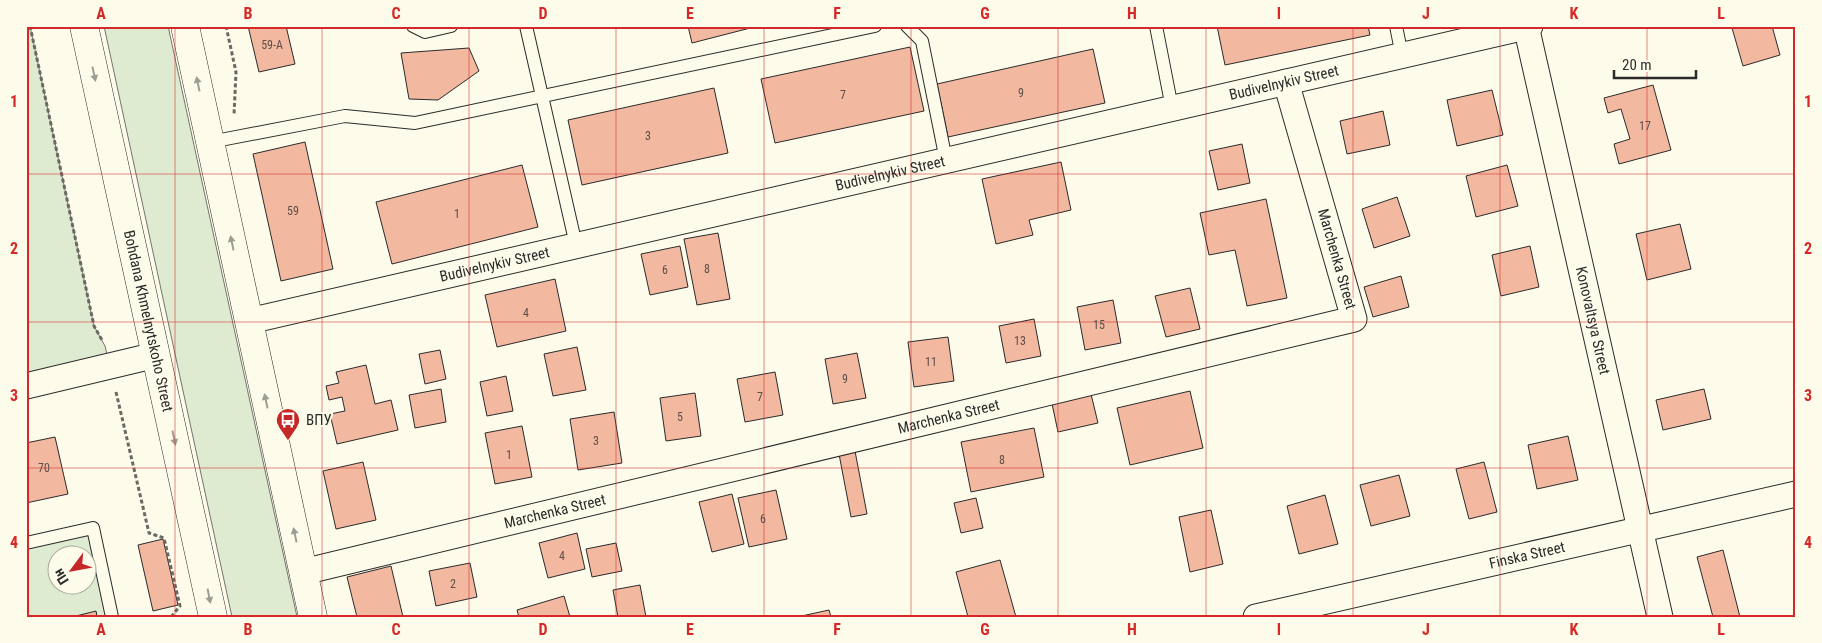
<svg xmlns="http://www.w3.org/2000/svg" width="1822" height="643" font-family="'Roboto Condensed',sans-serif">
	<rect width="100%" height="100%" fill="#fdfbea"/>
	<g fill="#deebd1" stroke="#74746e" fill-rule="evenodd">
		<polygon points="26,26 30,26 94,326 105,346 110,367 26,386"/>
		<polygon points="104,26 168,26 297,617 232,617"/>
		<path d="M93 528 112 617H97L96 612 72 617H26V543ZM58 556H88V586H58Z"/>
	</g>
	<g fill="#f2b8a0" stroke="#2b2b2b">
		<polygon points="248,26 286,26 295,64 259,72"/>
		<polygon points="688,26 758,26 692,43"/>
		<polygon points="1217,26 1368,26 1370,35 1225,65"/>
		<polygon points="1737,26 1772,26 1780,55 1743,66 1732,28"/>
		<polygon points="910,47 924,111 775,143 761,79"/>
		<polygon points="469,48 479,71 438,100 409,99 401,53"/>
		<polygon points="1093,49 1105,103 948,137 937,84"/>
		<polygon points="1653,85 1671,150 1619,164 1614,144 1630,139 1621,109 1608,113 1604,98"/>
		<polygon points="714,88 728,153 582,185 568,120"/>
		<polygon points="1492,90 1503,135 1457,146 1447,100"/>
		<polygon points="1383,111 1390,145 1347,154 1340,121"/>
		<polygon points="305,142 333,269 281,281 253,154"/>
		<polygon points="1242,144 1250,183 1218,190 1209,151"/>
		<polygon points="1061,162 1071,210 1029,220 1033,235 996,244 982,179"/>
		<polygon points="522,165 538,227 392,264 376,202"/>
		<polygon points="1507,165 1518,206 1476,217 1466,176"/>
		<polygon points="1397,197 1410,236 1374,248 1362,209"/>
		<polygon points="1266,199 1287,298 1247,306 1235,250 1209,255 1200,213"/>
		<polygon points="1680,224 1691,269 1647,280 1636,234"/>
		<polygon points="718,233 730,299 697,305 684,239"/>
		<polygon points="680,246 688,287 650,295 641,254"/>
		<polygon points="1530,246 1539,287 1501,296 1492,255"/>
		<polygon points="1401,276 1409,307 1373,317 1364,287"/>
		<polygon points="555,279 566,331 497,347 485,295"/>
		<polygon points="1190,288 1200,329 1166,337 1155,296"/>
		<polygon points="1113,300 1121,343 1085,350 1077,307"/>
		<polygon points="1034,319 1041,356 1006,363 999,326"/>
		<polygon points="948,337 954,381 914,387 908,342"/>
		<polygon points="577,347 586,390 553,396 544,354"/>
		<polygon points="440,350 446,379 425,384 419,354"/>
		<polygon points="857,353 866,398 833,404 825,359"/>
		<polygon points="366,365 375,404 391,400 398,430 337,444 330,414 345,411 342,397 329,400 326,386 339,383 336,372"/>
		<polygon points="775,372 783,415 745,422 737,379"/>
		<polygon points="506,376 513,411 487,416 480,382"/>
		<polygon points="441,389 446,422 415,428 409,395"/>
		<polygon points="1704,389 1711,419 1663,430 1656,400"/>
		<polygon points="1090,390 1098,423 1058,432 1051,399"/>
		<polygon points="1190,391 1203,448 1130,465 1117,408"/>
		<polygon points="695,393 701,436 666,441 660,398"/>
		<polygon points="614,412 622,463 578,470 570,419"/>
		<polygon points="522,426 532,477 495,484 485,433"/>
		<polygon points="1034,428 1044,477 971,492 961,442"/>
		<polygon points="1568,436 1578,480 1537,489 1528,445"/>
		<polygon points="55,437 68,494 26,503 26,443"/>
		<polygon points="855,451 867,514 851,517 839,454"/>
		<polygon points="363,462 376,520 336,529 323,471"/>
		<polygon points="1484,462 1497,512 1469,519 1456,469"/>
		<polygon points="1399,475 1410,516 1371,526 1360,485"/>
		<polygon points="776,490 787,539 749,547 738,498"/>
		<polygon points="732,494 744,544 712,552 699,502"/>
		<polygon points="1325,495 1338,544 1299,554 1287,506"/>
		<polygon points="976,498 983,528 961,533 954,503"/>
		<polygon points="1211,510 1223,564 1190,572 1179,517"/>
		<polygon points="577,533 585,569 548,578 539,543"/>
		<polygon points="163,539 178,605 153,611 138,545"/>
		<polygon points="616,543 622,571 592,577 586,549"/>
		<polygon points="1723,550 1740,617 1713,617 1697,557"/>
		<polygon points="1000,560 1016,617 968,617 956,572"/>
		<polygon points="470,563 477,597 436,606 429,571"/>
		<polygon points="391,566 403,617 357,617 347,577"/>
		<polygon points="640,585 646,617 618,617 613,590"/>
		<polygon points="564,596 570,617 519,617 517,610"/>
		<polygon points="829,610 831,617 797,617"/>
		<polygon points="96,611 97,617 72,617"/>
	</g>
	<g fill="none" stroke-linecap="round" stroke-linejoin="round">
		<g stroke="#2b2b2b" stroke-width="14">
			<g id="lane">
				<polyline points="413,26 425,32 451,26"/>
				<polyline points="526,26 576,245"/>
				<polyline points="907,26 922,41 946,160"/>
				<polyline points="1156,26 1172,108"/>
				<polyline points="1396,26 1402,56"/>
				<polyline points="210,142 345,116 415,123 875,26"/>
				<polyline points="26,543 93,528 112,617"/>
			</g>
		</g>
		<g stroke="#2b2b2b" stroke-width="27">
			<g id="street">
				<path id="s1" d="M1526 26 1660 617"/>
				<path id="s2" d="M249 321 1530 26"/>
				<polyline points="26,386 156,355"/>
				<path id="s3" d="M303 572 1354 319 1286 82"/>
				<path id="s4" d="M1256 617 1796 494"/>
			</g>
		</g>
		<g stroke="#2b2b2b" stroke-width="29">
			<g id="secondary">
				<path id="s5" d="M84 26 213 617"/>
				<polyline points="185,26 313,617"/>
			</g>
		</g>
		<g stroke="#6a6964" stroke-width="3" stroke-dasharray="4 2.5" stroke-linecap="butt">
			<polyline points="30,26 94,326 102,340"/>
			<polyline points="226,26 236,72 234,115"/>
			<polyline points="116,392 149,533 164,538 180,606 171,617"/>
		</g>
		<use href="#lane" stroke="#fdfbea" stroke-width="12"/>
		<use href="#street" stroke="#fdfbea" stroke-width="25"/>
		<use href="#secondary" stroke="#fdfbea" stroke-width="28"/>
	</g>
	<defs><path id="oneway-solid" d="M-6-.8H1V-3.2L6.5 0L1 3.2V.8H-6Z" transform="scale(1.25)"/></defs>
	<g fill="#9e9d94">
		<use href="#oneway-solid" transform="translate(94 74) rotate(78)"/>
		<use href="#oneway-solid" transform="translate(198 84) rotate(-102)"/>
		<use href="#oneway-solid" transform="translate(232 243) rotate(-102)"/>
		<use href="#oneway-solid" transform="translate(266 401) rotate(-102)"/>
		<use href="#oneway-solid" transform="translate(174 438) rotate(78)"/>
		<use href="#oneway-solid" transform="translate(295 535) rotate(-102)"/>
		<use href="#oneway-solid" transform="translate(209 596) rotate(79)"/>
	</g>
	<path fill="none" stroke="#d62828" stroke-width="1" stroke-opacity="0.55" d="M175 26V617M322 26V617M469 26V617M616 26V617M764 26V617M911 26V617M1058 26V617M1206 26V617M1353 26V617M1500 26V617M1647 26V617M26 174H1796M26 322H1796M26 468H1796"/>
	<defs>
		<g id="bus-pin" transform="scale(1.25)"><path d="M0 17L-7.5 6A9.5 9.5 0 1 1 7.5 6Z" fill="#c62828" stroke="#fdfbea"/><path d="M-5-6H5V4H4V6H2V4H-2V6H-4V4H-5ZM-3.5-4V0h7V-4ZM-3.5 1.2v1.5H-2V1.2ZM2 1.2v1.5H3.5V1.2Z" fill="#fff"/></g>
	</defs>
	<g fill-rule="evenodd">
		<use href="#bus-pin" x="288" y="420"/>
	</g>
	<g text-anchor="middle" dominant-baseline="central" stroke-width="4" stroke-linejoin="round" paint-order="stroke">
		<g font-size="12" fill="#5d4e48">
			<text x="272" y="45">59-А</text>
			<text x="1021" y="93">9</text>
			<text x="843" y="95">7</text>
			<text x="1645" y="126">17</text>
			<text x="648" y="136">3</text>
			<text x="293" y="211">59</text>
			<text x="457" y="214">1</text>
			<text x="707" y="269">8</text>
			<text x="665" y="270">6</text>
			<text x="526" y="313">4</text>
			<text x="1099" y="325">15</text>
			<text x="1020" y="341">13</text>
			<text x="931" y="362">11</text>
			<text x="845" y="379">9</text>
			<text x="760" y="397">7</text>
			<text x="680" y="417">5</text>
			<text x="596" y="441">3</text>
			<text x="509" y="455">1</text>
			<text x="1002" y="460">8</text>
			<text x="44" y="468">70</text>
			<text x="763" y="519">6</text>
			<text x="562" y="556">4</text>
			<text x="453" y="584">2</text>
		</g>
		<g font-size="15" fill="#2b2b2b" stroke="#fdfbea">
			<text stroke="none"><textPath href="#s2" startOffset="1062">Budivelnykiv Street</textPath></text>
			<text stroke="none"><textPath href="#s2" startOffset="658">Budivelnykiv Street</textPath></text>
			<text transform="translate(1337 259) rotate(74)">Marchenka Street</text>
			<text stroke="none"><textPath href="#s2" startOffset="252">Budivelnykiv Street</textPath></text>
			<text stroke="none"><textPath href="#s5" startOffset="302">Bohdana Khmelnytskoho Street</textPath></text>
			<text stroke="none"><textPath href="#s1" startOffset="302">Konovaltsya Street</textPath></text>
			<text stroke="none"><textPath href="#s3" startOffset="664">Marchenka Street</textPath></text>
			<text stroke="none"><textPath href="#s3" startOffset="259">Marchenka Street</textPath></text>
			<text stroke="none"><textPath href="#s4" startOffset="278">Finska Street</textPath></text>
		</g>
		<g font-size="15" fill="#2b2b2b" stroke="#fdfbea" text-anchor="start">
			<text x="306" y="420">ВПУ</text>
		</g>
	</g>
	<rect width="1822" height="643" fill="none" stroke="#fdfbea" stroke-width="55"/>
	<g transform="translate(72 570) rotate(238)"><circle r="24" fill="#fdfbea" stroke="#a9a89e"/>
	<path d="M0-4L9 19L0 12L-9 19Z" fill="#c62828"/>
	<text y="-8" font-size="14" font-weight="bold" text-anchor="middle" fill="#2b2b2b">Пн</text>
	</g>
	<path d="M1614 70v8h82v-8" fill="none" stroke="#2b2b2b" stroke-width="2.5"/>
	<text x="1622" y="70" font-size="15" fill="#2b2b2b" stroke="#fdfbea" stroke-width="4" paint-order="stroke">20 m</text>
	<rect x="28" y="28" width="1766" height="588" fill="none" stroke="#d62828" stroke-width="2"/>
	<g font-size="16" text-anchor="middle" font-weight="bold" fill="#d62828">
		<text x="101" y="19">A</text>
		<text x="248" y="19">B</text>
		<text x="396" y="19">C</text>
		<text x="543" y="19">D</text>
		<text x="690" y="19">E</text>
		<text x="837" y="19">F</text>
		<text x="985" y="19">G</text>
		<text x="1132" y="19">H</text>
		<text x="1279" y="19">I</text>
		<text x="1426" y="19">J</text>
		<text x="1574" y="19">K</text>
		<text x="1721" y="19">L</text>
		<text x="14" y="107">1</text>
		<text x="1808" y="107">1</text>
		<text x="14" y="254">2</text>
		<text x="1808" y="254">2</text>
		<text x="14" y="401">3</text>
		<text x="1808" y="401">3</text>
		<text x="14" y="548">4</text>
		<text x="1808" y="548">4</text>
		<text x="101" y="635">A</text>
		<text x="248" y="635">B</text>
		<text x="396" y="635">C</text>
		<text x="543" y="635">D</text>
		<text x="690" y="635">E</text>
		<text x="837" y="635">F</text>
		<text x="985" y="635">G</text>
		<text x="1132" y="635">H</text>
		<text x="1279" y="635">I</text>
		<text x="1426" y="635">J</text>
		<text x="1574" y="635">K</text>
		<text x="1721" y="635">L</text>
	</g>
</svg>
